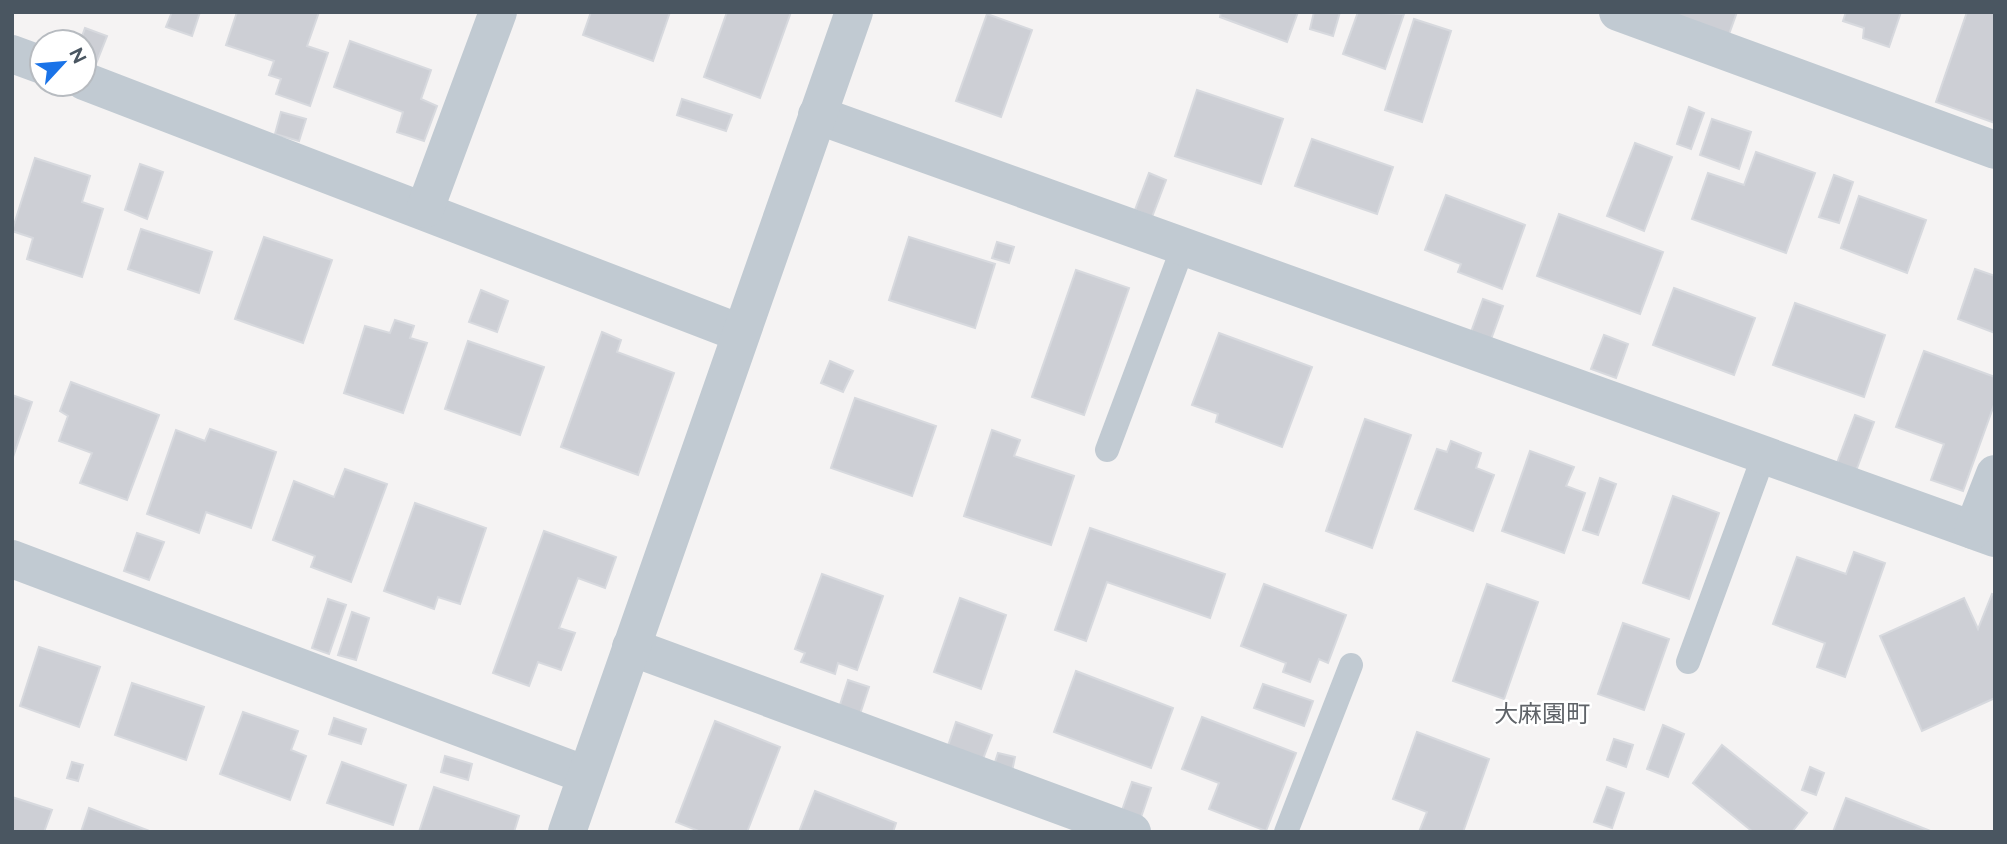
<svg xmlns="http://www.w3.org/2000/svg" width="2007" height="844" font-family="Raleway,'Noto Sans JP',sans-serif">
	<rect width="100%" height="100%" fill="#f5f3f3"/>
	<g fill="#cdcfd5" stroke="#d7d9de" stroke-width="2">
		<polygon points="172,12 200,12 192,36 166,27"/>
		<polygon points="237,12 319,12 307,46 328,53 310,106 276,94 281,79 269,75 274,61 226,45"/>
		<polygon points="591,12 670,12 653,61 583,35"/>
		<polygon points="727,12 791,12 760,98 704,77"/>
		<polygon points="1221,12 1298,12 1287,42 1220,17"/>
		<polygon points="1314,12 1340,12 1333,36 1310,29"/>
		<polygon points="1358,12 1404,14 1385,69 1343,54"/>
		<polygon points="1667,12 1737,12 1728,37"/>
		<polygon points="1846,12 1901,12 1889,47 1863,38 1864,28 1843,21"/>
		<polygon points="1967,12 1995,12 1995,123 1936,102"/>
		<polygon points="987,14 1032,30 1001,117 956,101"/>
		<polygon points="1414,19 1451,31 1422,122 1385,110"/>
		<polygon points="85,28 107,36 92,74 84,71 84,42 80,42"/>
		<polygon points="350,41 431,70 421,99 437,106 424,141 397,132 403,112 334,87"/>
		<polygon points="1197,90 1283,119 1261,184 1175,156"/>
		<polygon points="682,99 732,115 726,131 677,115"/>
		<polygon points="1689,107 1704,113 1691,149 1677,144"/>
		<polygon points="281,112 306,119 299,141 275,134"/>
		<polygon points="1712,119 1751,132 1739,169 1700,155"/>
		<polygon points="1312,139 1393,167 1377,214 1295,186"/>
		<polygon points="1635,143 1672,157 1644,231 1607,216"/>
		<polygon points="1756,152 1815,173 1786,253 1692,219 1708,173 1744,185"/>
		<polygon points="35,158 90,176 82,202 103,209 82,277 27,259 33,238 12,231"/>
		<polygon points="140,164 163,172 147,219 125,210"/>
		<polygon points="1149,173 1166,180 1152,217 1135,210"/>
		<polygon points="1834,175 1853,182 1839,223 1819,217"/>
		<polygon points="1446,195 1525,225 1502,289 1458,272 1461,264 1425,250"/>
		<polygon points="1859,196 1926,220 1907,273 1841,248"/>
		<polygon points="1559,214 1663,252 1640,314 1537,276"/>
		<polygon points="141,229 212,252 199,293 128,269"/>
		<polygon points="264,237 332,260 303,343 235,319"/>
		<polygon points="909,237 995,264 975,328 889,300"/>
		<polygon points="997,242 1014,247 1009,263 992,258"/>
		<polygon points="1975,269 1995,276 1995,333 1958,319"/>
		<polygon points="1076,270 1129,288 1084,415 1032,397"/>
		<polygon points="1674,288 1755,318 1734,375 1653,345"/>
		<polygon points="481,290 508,301 497,332 469,322"/>
		<polygon points="1483,299 1503,306 1490,342 1470,335"/>
		<polygon points="1795,303 1885,335 1864,397 1773,365"/>
		<polygon points="395,320 414,326 410,338 427,343 403,413 344,393 365,326 390,333"/>
		<polygon points="602,332 621,340 617,352 674,373 638,475 561,447"/>
		<polygon points="1219,333 1312,367 1282,447 1216,422 1218,414 1192,405"/>
		<polygon points="1604,335 1628,344 1616,378 1591,369"/>
		<polygon points="468,341 544,367 520,435 445,409"/>
		<polygon points="1924,351 1995,377 1995,402 1963,491 1931,480 1944,444 1896,427"/>
		<polygon points="830,361 853,371 843,392 821,383"/>
		<polygon points="71,382 159,415 127,500 80,483 92,453 59,441 68,416 60,411"/>
		<polygon points="12,395 32,402 12,460"/>
		<polygon points="855,398 936,426 912,496 831,468"/>
		<polygon points="1855,415 1874,422 1856,471 1837,463"/>
		<polygon points="1365,419 1411,435 1372,548 1326,531"/>
		<polygon points="210,429 276,452 251,528 206,512 199,533 147,514 176,430 205,441"/>
		<polygon points="992,430 1020,440 1014,456 1074,476 1051,545 964,516"/>
		<polygon points="1451,441 1481,453 1476,468 1494,475 1473,531 1415,509 1437,449 1447,452"/>
		<polygon points="1530,451 1574,467 1566,486 1585,493 1564,553 1502,531"/>
		<polygon points="345,469 387,484 351,582 311,567 315,556 273,540 294,481 334,497"/>
		<polygon points="1600,478 1616,484 1598,535 1583,530"/>
		<polygon points="1673,496 1719,513 1689,599 1643,583"/>
		<polygon points="415,503 486,528 460,604 438,597 434,609 384,591"/>
		<polygon points="1090,528 1225,574 1210,618 1107,582 1086,641 1055,630"/>
		<polygon points="544,531 616,557 605,588 578,578 559,628 575,633 561,670 538,662 529,686 493,673"/>
		<polygon points="137,533 164,542 149,580 124,571"/>
		<polygon points="1854,552 1885,563 1845,677 1817,667 1825,643 1773,624 1797,557 1846,574"/>
		<polygon points="822,574 883,596 857,670 838,663 835,674 801,662 805,653 795,649"/>
		<polygon points="1264,584 1346,615 1328,663 1319,659 1310,682 1283,672 1286,663 1241,646"/>
		<polygon points="1487,584 1538,602 1504,699 1453,681"/>
		<polygon points="1992,594 1995,595 1995,698 1922,731 1880,636 1964,598 1978,629"/>
		<polygon points="960,598 1006,615 981,689 934,672"/>
		<polygon points="328,599 346,605 329,654 312,648"/>
		<polygon points="352,612 369,618 356,660 338,655"/>
		<polygon points="1623,623 1669,639 1644,710 1598,694"/>
		<polygon points="39,647 100,667 79,727 20,706"/>
		<polygon points="1076,671 1173,708 1151,768 1054,732"/>
		<polygon points="848,680 869,687 859,717 838,711"/>
		<polygon points="132,683 204,707 186,760 115,735"/>
		<polygon points="1263,684 1313,701 1304,726 1254,708"/>
		<polygon points="243,712 298,731 291,750 306,756 290,800 220,774"/>
		<polygon points="1202,717 1296,753 1266,831 1209,809 1219,783 1182,769"/>
		<polygon points="334,718 366,729 361,744 329,734"/>
		<polygon points="715,721 780,747 747,832 701,832 676,822"/>
		<polygon points="956,722 992,735 980,767 945,755"/>
		<polygon points="1663,725 1684,734 1668,777 1647,769"/>
		<polygon points="1417,732 1489,759 1463,832 1419,832 1427,812 1393,799"/>
		<polygon points="1614,739 1633,745 1626,767 1607,760"/>
		<polygon points="1722,745 1807,813 1792,832 1753,832 1693,783"/>
		<polygon points="998,753 1015,757 1011,776 992,771"/>
		<polygon points="445,756 472,764 468,780 441,772"/>
		<polygon points="72,762 83,765 78,781 67,778"/>
		<polygon points="342,762 406,785 393,825 327,803"/>
		<polygon points="1810,767 1824,773 1816,795 1802,790"/>
		<polygon points="1132,782 1151,788 1138,826 1119,819"/>
		<polygon points="434,787 519,816 514,832 419,832"/>
		<polygon points="1607,787 1624,793 1612,828 1594,822"/>
		<polygon points="815,791 896,823 893,832 799,832"/>
		<polygon points="12,797 52,810 44,832 12,832"/>
		<polygon points="1846,798 1933,832 1833,832"/>
		<polygon points="89,808 152,832 81,832"/>
	</g>
	<g fill="none" stroke-linecap="round" stroke-linejoin="round">
		<g stroke="#c1cad2" stroke-width="24">
			<polyline points="1107,450 1183,247"/>
			<polyline points="1688,662 1764,455"/>
			<polyline points="1286,832 1351,665"/>
		</g>
		<g stroke="#c1cad2" stroke-width="38">
			<polyline points="1618,12 1995,150"/>
			<polyline points="12,54 42,65"/>
			<polyline points="84,81 740,333"/>
			<polyline points="817,115 1995,538"/>
			<polyline points="425,209 498,12"/>
			<polyline points="1973,530 1995,474"/>
			<polyline points="12,559 586,775"/>
			<polyline points="631,647 1132,832"/>
			<polyline points="567,832 854,12"/>
		</g>
	</g>
	<g text-anchor="middle" dominant-baseline="central" stroke-width="5" stroke-linejoin="round" paint-order="stroke">
		<g font-size="24" fill="#5f6368" stroke="#fff">
			<text x="1542" y="713">大麻園町</text>
		</g>
	</g>
	<rect width="2007" height="844" fill="none" stroke="#4a5661" stroke-width="28"/>
	<g transform="translate(63 63) rotate(64)"><circle r="33" fill="#ffffff" stroke="#b7bbc0" stroke-width="2"/>
	<path d="M0-5L12 26L0 18L-12 26Z" fill="#1a73e8"/>
	<text y="-10" font-size="19" font-weight="bold" text-anchor="middle" fill="#4a5661">N</text>
	</g>
</svg>
